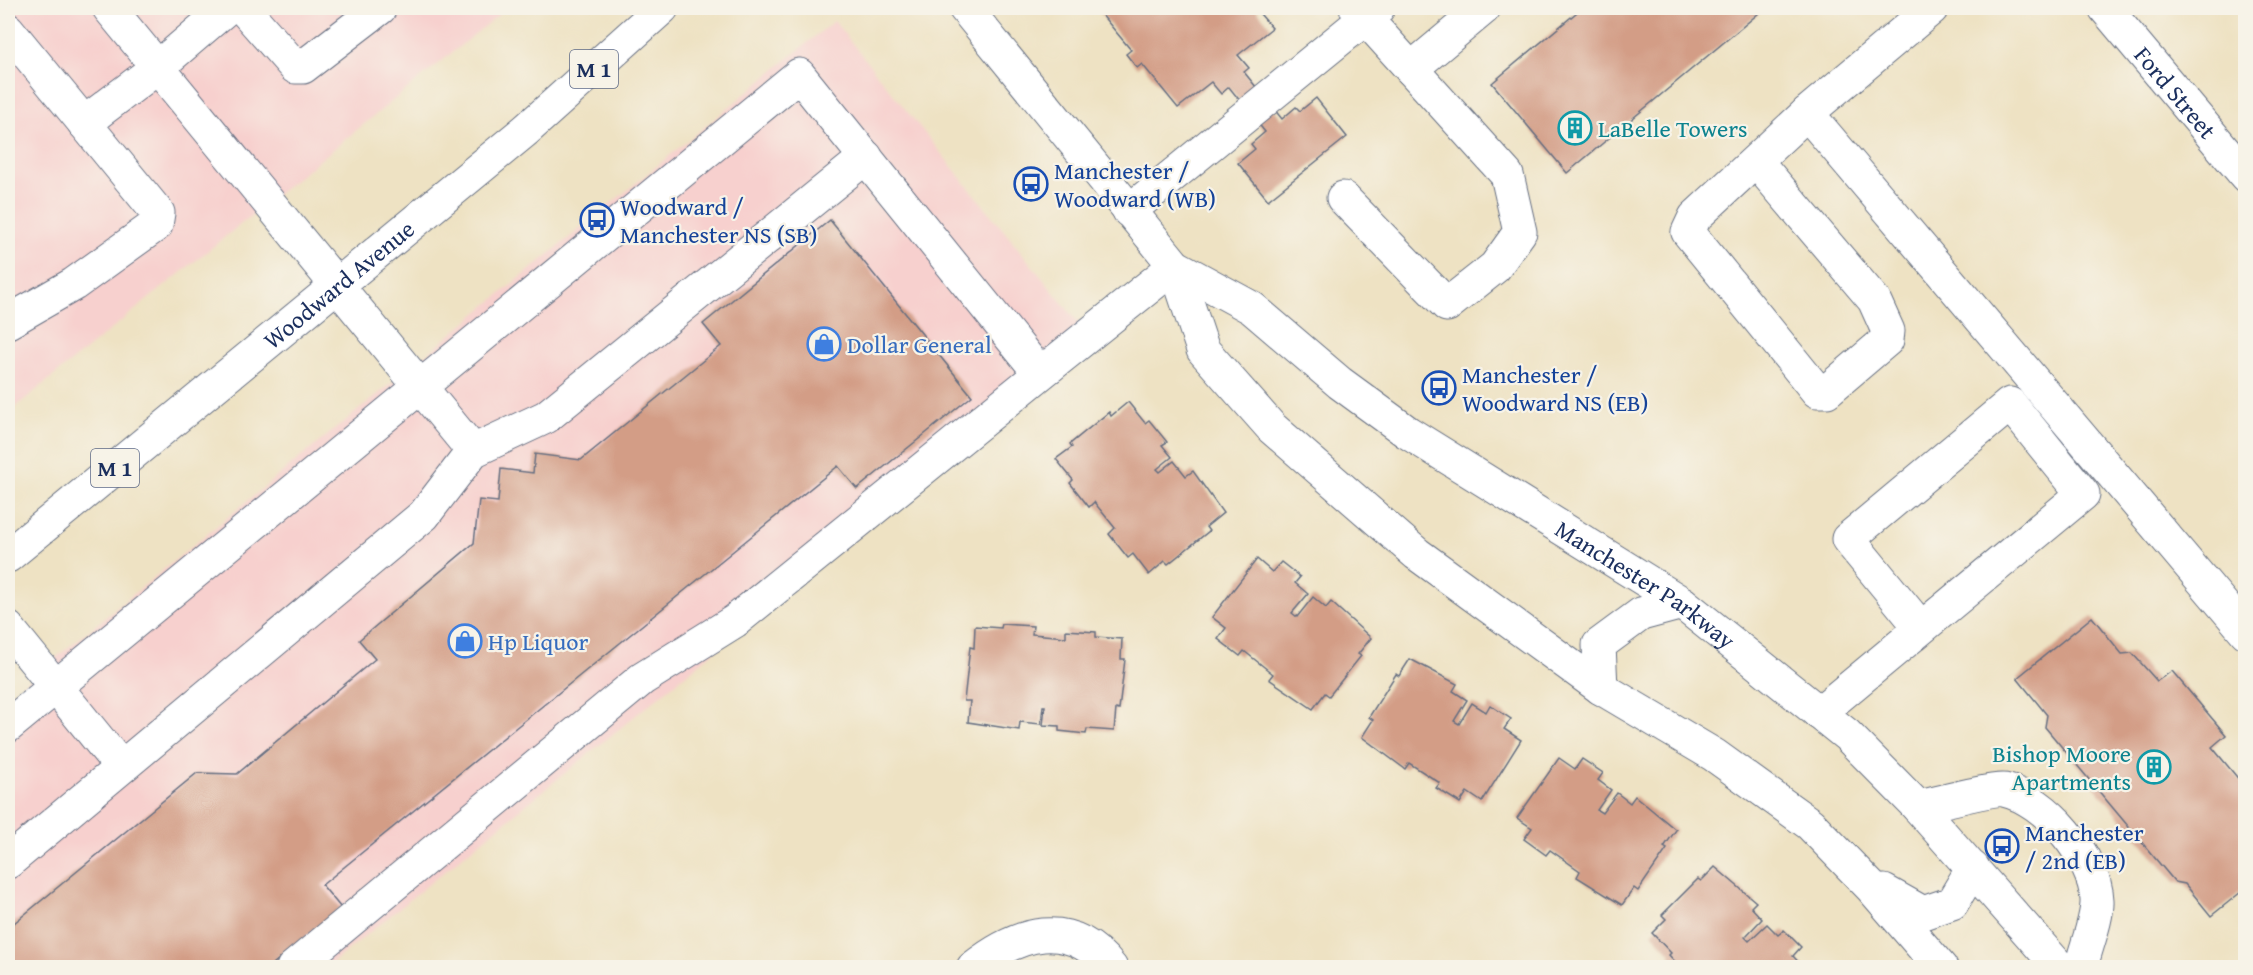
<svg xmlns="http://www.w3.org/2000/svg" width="2253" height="975" font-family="'Gentium Book Plus',serif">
	<rect width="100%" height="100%" fill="#f7f3e8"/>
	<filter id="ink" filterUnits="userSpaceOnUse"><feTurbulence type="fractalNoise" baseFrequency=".0167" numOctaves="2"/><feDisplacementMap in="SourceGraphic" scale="12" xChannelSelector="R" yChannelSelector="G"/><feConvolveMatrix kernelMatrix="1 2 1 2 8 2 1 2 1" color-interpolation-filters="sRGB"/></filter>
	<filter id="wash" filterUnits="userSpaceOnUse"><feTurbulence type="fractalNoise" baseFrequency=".008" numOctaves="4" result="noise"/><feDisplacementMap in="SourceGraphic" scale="24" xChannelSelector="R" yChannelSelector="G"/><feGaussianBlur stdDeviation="1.35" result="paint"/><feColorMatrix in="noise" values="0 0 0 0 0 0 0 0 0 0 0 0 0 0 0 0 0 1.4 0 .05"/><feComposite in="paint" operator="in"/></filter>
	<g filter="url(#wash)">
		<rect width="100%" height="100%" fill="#eee2c3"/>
		<g fill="#f7d0ce">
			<polygon points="8,8 507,8 8,413"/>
			<polygon points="834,21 1094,342 327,967 8,968 8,697"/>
		</g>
		<g id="blocks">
			<g fill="#d39d86">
				<polygon points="1096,8 1255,8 1272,28 1238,55 1249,68 1244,72 1282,119 1296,107 1300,111 1316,98 1347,137 1268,200 1238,163 1255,149 1251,144 1265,132 1229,87 1221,94 1211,82 1178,108 1142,64 1137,68 1126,54 1131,50"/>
				<polygon points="1582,8 1765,8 1567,173 1492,83"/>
				<polygon points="830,220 972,396 857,489 838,466 322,885 341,908 268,968 8,968 8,928 197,773 237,774 375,659 359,640 474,543 479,500 498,502 501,469 533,473 535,454 581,460 721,346 703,324"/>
				<polygon points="1128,402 1145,423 1149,420 1167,442 1162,445 1172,457 1157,469 1160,472 1174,461 1186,476 1193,471 1223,513 1206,527 1209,531 1168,564 1165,561 1149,575 1133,554 1128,558 1109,534 1115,528 1094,502 1089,507 1070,483 1073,480 1056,459 1072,447 1070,444 1109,412 1111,416"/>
				<polygon points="1257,559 1272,572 1281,562 1300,577 1295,583 1308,594 1292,613 1297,617 1313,597 1326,608 1331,602 1371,638 1358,654 1361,656 1329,696 1325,693 1313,709 1269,679 1273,674 1244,651 1240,656 1218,639 1226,628 1212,617"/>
				<polygon points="2092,617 2122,654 2132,653 2157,681 2172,671 2226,735 2212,747 2246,788 2246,888 2211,916 2185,884 2175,882 2045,727 2047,715 2017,678"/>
				<polygon points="1002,624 1033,626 1032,634 1066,637 1066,630 1096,632 1096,637 1122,639 1121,659 1125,659 1119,710 1116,709 1114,731 1087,729 1086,734 1059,731 1059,726 1043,725 1045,706 1043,706 1041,724 1020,722 1019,730 968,722 970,701 964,701 970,647 974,648 975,626 1001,628"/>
				<polygon points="1410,659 1457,684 1453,691 1467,700 1454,721 1459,724 1472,703 1486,712 1490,705 1511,719 1504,729 1521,740 1482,802 1467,792 1460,803 1436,788 1440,783 1409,763 1405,769 1362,737 1373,720 1369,717 1396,674 1399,676"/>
				<polygon points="1559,758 1575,769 1582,759 1603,773 1598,780 1611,790 1597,810 1602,813 1617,793 1630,803 1635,796 1676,830 1664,847 1667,849 1638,891 1634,888 1622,905 1577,877 1580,871 1550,850 1546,855 1524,839 1532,828 1517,818"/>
				<polygon points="1715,867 1756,902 1751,907 1762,919 1745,937 1749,941 1767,924 1778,935 1784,930 1801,947 1793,956 1804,968 1681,968 1669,955 1671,953 1652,933 1666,919 1662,915 1698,879 1701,881"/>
			</g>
		</g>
	</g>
	<g filter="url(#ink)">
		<use href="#blocks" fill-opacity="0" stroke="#656e81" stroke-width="1.5"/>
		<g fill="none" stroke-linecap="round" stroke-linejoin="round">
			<g stroke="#656e81" stroke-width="35">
				<g id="minor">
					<polyline points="109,8 473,451"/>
					<polyline points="243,8 295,67 303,67 380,8"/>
					<path id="s1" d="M965 8 1175 266 1252 308 1340 383 1407 432 1682 603 1847 735 1918 807 2060 968"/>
					<polyline points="1932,8 1807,113 2246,632"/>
					<path id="s2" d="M2105 8 2246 176"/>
					<polyline points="8,30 158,213 156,225 74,284 8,322"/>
					<polyline points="1411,69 1484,8"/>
					<polyline points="84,123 158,67 227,8"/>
					<polyline points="1756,161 1874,300 1888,331 1887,340 1827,391 1817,391 1688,232 1695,217 1807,113"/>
					<polyline points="1343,198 1447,305 1495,267 1520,232 1507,175 1356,8"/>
					<polyline points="1129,211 1378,8"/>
					<polyline points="1175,266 1203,350 1272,428 1417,554 1601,688 1714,755 1810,824 1871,887 1941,968"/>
					<polyline points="8,628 121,767"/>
					<polyline points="1601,688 1599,645 1641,614 1682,603"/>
					<polyline points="1819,713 2083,494 2010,404 1848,539 1921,628"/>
					<polyline points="8,726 799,75 1034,366 1050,366 1175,266"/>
					<path d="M1918 807C1933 804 1994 788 2004 790 2046 799 2095 858 2097 900 2098 918 2085 949 2081 968"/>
					<polyline points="8,862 424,515 473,451 546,417 866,157"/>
					<polyline points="1884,891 1923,913 1952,903 1973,868"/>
					<polyline points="293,968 642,679 735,621 1050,366"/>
					<path d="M973 968C1018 932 1070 916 1111 968"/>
				</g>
			</g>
			<g stroke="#656e81" stroke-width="35">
				<g id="major">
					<path id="s3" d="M8 556 526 130 662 8"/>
				</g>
			</g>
			<use href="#minor" stroke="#fff" stroke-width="33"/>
			<use href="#major" stroke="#fff" stroke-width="33"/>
		</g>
	</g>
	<defs>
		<g id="building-ring" transform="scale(1.725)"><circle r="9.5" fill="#f7f3e8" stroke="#0f9aa8" stroke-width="1.5"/><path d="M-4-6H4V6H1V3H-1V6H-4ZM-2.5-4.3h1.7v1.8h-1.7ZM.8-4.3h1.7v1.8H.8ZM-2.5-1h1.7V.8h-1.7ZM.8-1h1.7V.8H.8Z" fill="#0f9aa8"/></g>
		<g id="bus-ring" transform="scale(1.725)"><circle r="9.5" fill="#f7f3e8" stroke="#1a4fb4" stroke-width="1.5"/><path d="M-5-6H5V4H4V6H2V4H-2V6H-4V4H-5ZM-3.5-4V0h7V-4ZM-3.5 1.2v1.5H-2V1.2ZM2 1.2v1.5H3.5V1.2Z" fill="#1a4fb4"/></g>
		<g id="shop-ring" transform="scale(1.725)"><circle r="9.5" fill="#f7f3e8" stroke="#3f7fe0" stroke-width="1.5"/><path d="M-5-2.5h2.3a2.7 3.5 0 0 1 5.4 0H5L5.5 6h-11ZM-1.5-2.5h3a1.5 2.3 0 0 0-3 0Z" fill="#3f7fe0"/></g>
	</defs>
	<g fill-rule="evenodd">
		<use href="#building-ring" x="1575" y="128"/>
		<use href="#bus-ring" x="1031" y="184"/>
		<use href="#bus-ring" x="597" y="220"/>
		<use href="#shop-ring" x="824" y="344"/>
		<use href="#bus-ring" x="1439" y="388"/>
		<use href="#shop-ring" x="465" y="641"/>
		<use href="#building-ring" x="2154" y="767"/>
		<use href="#bus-ring" x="2002" y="846"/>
	</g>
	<g text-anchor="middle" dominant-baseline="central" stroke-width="4.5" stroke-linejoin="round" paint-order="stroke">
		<g fill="#f7f3e8" stroke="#5d6a87" stroke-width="1.5">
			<rect x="570" y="50" width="48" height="38" rx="4.5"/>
			<rect x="91" y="449" width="48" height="38" rx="4.5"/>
		</g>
		<g font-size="22" font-weight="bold" fill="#1b2f5e">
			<text x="594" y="69">M 1</text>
			<text x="115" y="468">M 1</text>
		</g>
		<g font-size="24" fill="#1b2f5e" stroke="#f7f3e8">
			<text stroke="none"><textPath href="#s2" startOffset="110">Ford Street</textPath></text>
			<text stroke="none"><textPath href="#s3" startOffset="428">Woodward Avenue</textPath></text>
			<text stroke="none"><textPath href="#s1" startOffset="902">Manchester Parkway</textPath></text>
		</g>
		<g font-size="24" fill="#0d838f" stroke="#f7f3e8" text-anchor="start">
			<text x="1598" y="128">LaBelle Towers</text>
			<text x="2131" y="753" text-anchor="end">Bishop Moore<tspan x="2131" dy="28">Apartments</tspan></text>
		</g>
		<g font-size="24" fill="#164399" stroke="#f7f3e8" text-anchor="start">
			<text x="1054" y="170">Manchester /<tspan x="1054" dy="28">Woodward (WB)</tspan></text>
			<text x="620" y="206">Woodward /<tspan x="620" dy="28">Manchester NS (SB)</tspan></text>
			<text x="1462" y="374">Manchester /<tspan x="1462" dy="28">Woodward NS (EB)</tspan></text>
			<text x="2025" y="832">Manchester<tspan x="2025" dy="28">/ 2nd (EB)</tspan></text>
		</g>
		<g font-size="24" fill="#366cbe" stroke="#f7f3e8" text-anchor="start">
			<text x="847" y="344">Dollar General</text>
			<text x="488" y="641">Hp Liquor</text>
		</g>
	</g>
	<rect width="2253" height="975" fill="none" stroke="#f7f3e8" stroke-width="30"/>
</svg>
